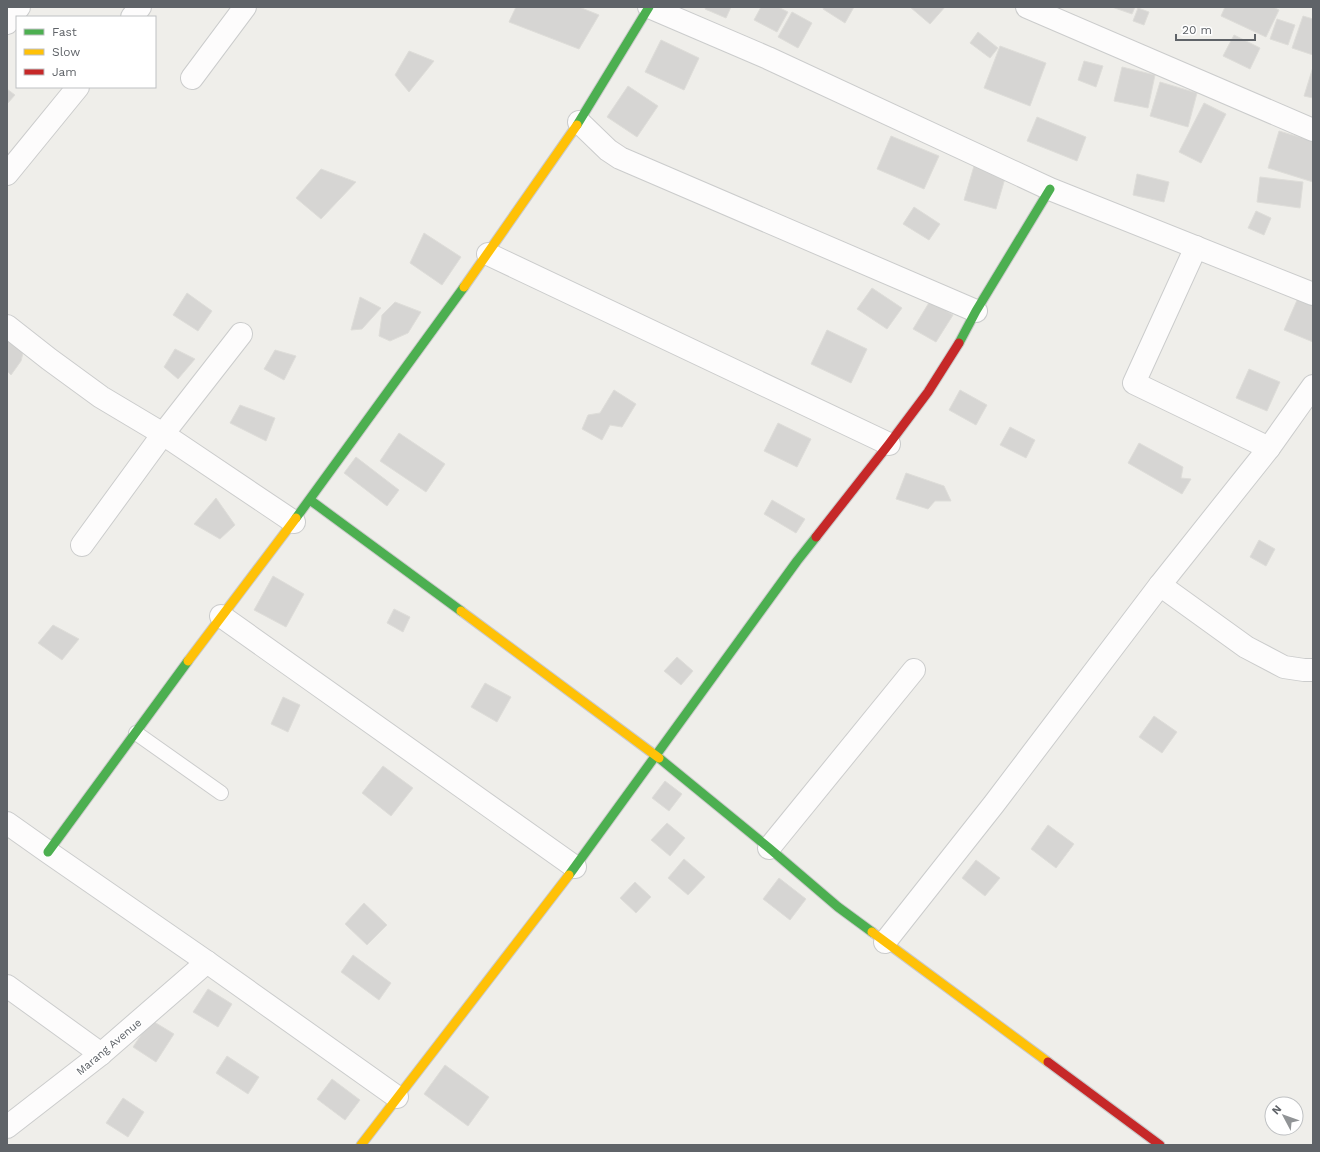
<svg xmlns="http://www.w3.org/2000/svg" width="1320" height="1152" font-family="'Work Sans',sans-serif">
	<rect width="100%" height="100%" fill="#efeeea"/>
	<g fill="#d6d5d3" stroke="#deddd9">
		<polygon points="516,7 579,7 599,15 579,49 509,22"/>
		<polygon points="706,7 731,7 726,18 705,9"/>
		<polygon points="761,7 778,7 788,12 777,32 754,20"/>
		<polygon points="824,7 854,7 845,23 823,9"/>
		<polygon points="910,7 945,7 930,24"/>
		<polygon points="1112,7 1135,7 1132,14"/>
		<polygon points="1225,7 1273,7 1279,10 1266,37 1221,16"/>
		<polygon points="1138,8 1149,12 1144,25 1133,21"/>
		<polygon points="792,12 812,23 798,48 778,37"/>
		<polygon points="1303,16 1313,19 1313,55 1292,48"/>
		<polygon points="1277,19 1295,25 1288,45 1270,39"/>
		<polygon points="978,32 998,48 990,58 970,43"/>
		<polygon points="1234,35 1260,48 1250,69 1223,56"/>
		<polygon points="661,40 699,58 684,90 645,72"/>
		<polygon points="1000,46 1046,63 1030,106 984,88"/>
		<polygon points="409,51 434,61 409,92 395,75"/>
		<polygon points="1084,61 1103,66 1096,87 1078,80"/>
		<polygon points="1122,67 1155,75 1148,108 1114,101"/>
		<polygon points="1313,67 1313,98 1304,96"/>
		<polygon points="1160,82 1197,93 1188,127 1150,116"/>
		<polygon points="628,86 658,106 637,137 607,117"/>
		<polygon points="7,89 15,95 7,104"/>
		<polygon points="1204,103 1226,114 1201,163 1179,152"/>
		<polygon points="1037,117 1086,137 1077,161 1027,141"/>
		<polygon points="1279,131 1313,141 1313,182 1268,168"/>
		<polygon points="891,136 939,156 924,189 877,169"/>
		<polygon points="974,166 1006,175 996,209 964,200"/>
		<polygon points="321,169 356,182 321,219 296,198"/>
		<polygon points="1137,174 1169,182 1164,202 1133,195"/>
		<polygon points="1260,177 1303,182 1300,208 1257,202"/>
		<polygon points="914,207 940,224 929,240 903,224"/>
		<polygon points="1256,211 1271,218 1264,235 1248,228"/>
		<polygon points="424,233 461,257 442,285 410,263"/>
		<polygon points="872,288 902,308 887,329 857,309"/>
		<polygon points="187,293 212,311 198,331 173,315"/>
		<polygon points="360,297 381,308 362,329 351,330"/>
		<polygon points="1298,298 1313,304 1313,342 1284,330"/>
		<polygon points="930,301 953,315 936,342 913,329"/>
		<polygon points="395,302 421,312 408,333 390,341 379,336 382,315"/>
		<polygon points="827,330 867,349 851,383 811,364"/>
		<polygon points="7,334 24,349 21,361 11,375 7,371"/>
		<polygon points="175,349 195,359 178,379 164,367"/>
		<polygon points="275,350 296,356 284,380 264,369"/>
		<polygon points="1249,369 1280,382 1267,411 1236,398"/>
		<polygon points="614,390 636,404 622,427 610,425 602,440 582,429 588,415 600,413"/>
		<polygon points="960,390 987,405 976,425 949,410"/>
		<polygon points="240,405 275,418 266,441 230,423"/>
		<polygon points="778,423 811,439 797,467 764,451"/>
		<polygon points="1010,427 1035,440 1026,458 1000,445"/>
		<polygon points="399,433 445,464 426,492 380,461"/>
		<polygon points="1139,443 1183,467 1181,478 1191,479 1182,494 1128,463"/>
		<polygon points="356,457 399,490 387,506 344,473"/>
		<polygon points="906,473 944,486 951,501 935,501 928,509 896,499"/>
		<polygon points="216,498 235,525 220,539 194,524"/>
		<polygon points="772,500 805,519 796,533 764,514"/>
		<polygon points="1259,540 1275,549 1266,566 1250,557"/>
		<polygon points="273,576 304,594 286,627 254,610"/>
		<polygon points="394,609 410,617 403,632 387,623"/>
		<polygon points="53,625 79,639 62,660 38,643"/>
		<polygon points="677,657 693,671 681,685 664,671"/>
		<polygon points="485,683 511,697 497,722 471,707"/>
		<polygon points="283,697 300,705 288,732 271,724"/>
		<polygon points="1154,716 1177,732 1162,753 1139,737"/>
		<polygon points="383,766 413,788 391,816 362,793"/>
		<polygon points="665,781 682,794 669,811 652,798"/>
		<polygon points="667,823 685,838 670,856 651,840"/>
		<polygon points="1048,825 1074,844 1056,868 1031,849"/>
		<polygon points="684,859 705,877 688,895 668,878"/>
		<polygon points="976,860 1000,878 985,896 962,878"/>
		<polygon points="779,878 806,899 790,920 763,899"/>
		<polygon points="635,882 651,897 636,913 620,898"/>
		<polygon points="364,903 387,925 367,945 345,924"/>
		<polygon points="353,955 391,983 379,1000 341,972"/>
		<polygon points="208,989 232,1004 218,1027 193,1012"/>
		<polygon points="151,1020 174,1034 156,1062 133,1047"/>
		<polygon points="227,1056 259,1077 248,1094 216,1073"/>
		<polygon points="445,1065 489,1097 468,1126 424,1094"/>
		<polygon points="332,1079 360,1100 345,1120 317,1099"/>
		<polygon points="123,1098 144,1112 128,1137 106,1123"/>
	</g>
	<g fill="none" stroke-linecap="round" stroke-linejoin="round">
		<g stroke="#cbcccc" stroke-width="16">
			<polyline id="lane" points="136,733 221,793"/>
		</g>
		<g stroke="#cbcccc" stroke-width="24">
			<g id="street">
				<polyline points="649,7 768,58 1050,189 1313,294"/>
				<polyline points="1027,7 1313,130"/>
				<polyline points="132,17 140,7"/>
				<polyline points="7,23 19,7"/>
				<polyline points="192,78 245,7"/>
				<polyline points="579,122 608,150 620,158 976,311"/>
				<polyline points="7,174 78,87"/>
				<polyline points="1196,247 1134,383 1269,448"/>
				<polyline points="488,254 889,444"/>
				<polyline points="7,326 49,359 101,397 163,434 294,522"/>
				<polyline points="82,545 163,434 241,334"/>
				<polyline points="1160,585 1246,647 1284,667 1304,670 1313,670"/>
				<polyline points="221,616 575,867"/>
				<polyline points="7,823 48,852 207,962 397,1097"/>
				<polyline points="769,848 914,670"/>
				<polyline points="885,942 994,804 1160,585 1269,448 1313,386"/>
				<polyline points="7,986 101,1054"/>
				<polyline points="7,1127 101,1054 207,962"/>
			</g>
		</g>
		<g stroke="#cacacb" stroke-width="11">
			<g id="fast">
				<polyline points="577,125 649,7"/>
				<polyline points="959,343 976,311 1050,189"/>
				<polyline points="310,500 461,611"/>
				<polyline points="296,518 464,287"/>
				<polyline points="659,758 769,848 838,907 872,932"/>
				<polyline points="48,852 188,661"/>
				<polyline points="569,875 797,561 816,537"/>
			</g>
		</g>
		<g stroke="#cacacb" stroke-width="11">
			<g id="slow">
				<polyline points="464,287 577,125"/>
				<polyline points="461,611 659,758"/>
				<polyline points="188,661 296,518"/>
				<polyline points="872,932 1048,1062"/>
				<polyline points="361,1145 569,875"/>
			</g>
		</g>
		<g stroke="#cacacb" stroke-width="11">
			<g id="jam">
				<polyline points="816,537 889,444 928,392 959,343"/>
				<polyline points="1048,1062 1160,1145"/>
			</g>
		</g>
		<use href="#lane" stroke="#fdfcfc" stroke-width="14"/>
		<use href="#street" stroke="#fdfcfc" stroke-width="22"/>
		<use href="#fast" stroke="#4caf50" stroke-width="9"/>
		<use href="#slow" stroke="#ffc107" stroke-width="9"/>
		<use href="#jam" stroke="#c62828" stroke-width="9"/>
	</g>
	<g text-anchor="middle" dominant-baseline="central" stroke-width="3" stroke-linejoin="round" paint-order="stroke">
		<g font-size="11" fill="#5f6368" stroke="#fff">
			<text transform="translate(109 1047) rotate(-40)">Marang Avenue</text>
		</g>
	</g>
	<rect width="1320" height="1152" fill="none" stroke="#5f6368" stroke-width="16"/>
	<rect x="16" y="16" width="140" height="72" fill="#ffffff" stroke="#bfc1c3"/>
	<rect x="24" y="29" width="20" height="6" fill="#4caf50" stroke="#bfc1c3"/>
	<text x="52" y="36" font-size="12" fill="#5f6368">Fast</text>
	<rect x="24" y="49" width="20" height="6" fill="#ffc107" stroke="#bfc1c3"/>
	<text x="52" y="56" font-size="12" fill="#5f6368">Slow</text>
	<rect x="24" y="69" width="20" height="6" fill="#c62828" stroke="#bfc1c3"/>
	<text x="52" y="76" font-size="12" fill="#5f6368">Jam</text>
	<g transform="translate(1284 1116) rotate(311)"><circle r="19" fill="#ffffff" stroke="#bfc1c3"/>
	<path d="M0-3L7 15L0 10L-7 15Z" fill="#919496"/>
	<text y="-6" font-size="11" font-weight="bold" text-anchor="middle" fill="#5f6368">N</text>
	</g>
	<path d="M1176 34v6h79v-6" fill="none" stroke="#5f6368" stroke-width="2"/>
	<text x="1182" y="34" font-size="12" fill="#5f6368" stroke="#ffffff" stroke-width="3" paint-order="stroke">20 m</text>
</svg>
